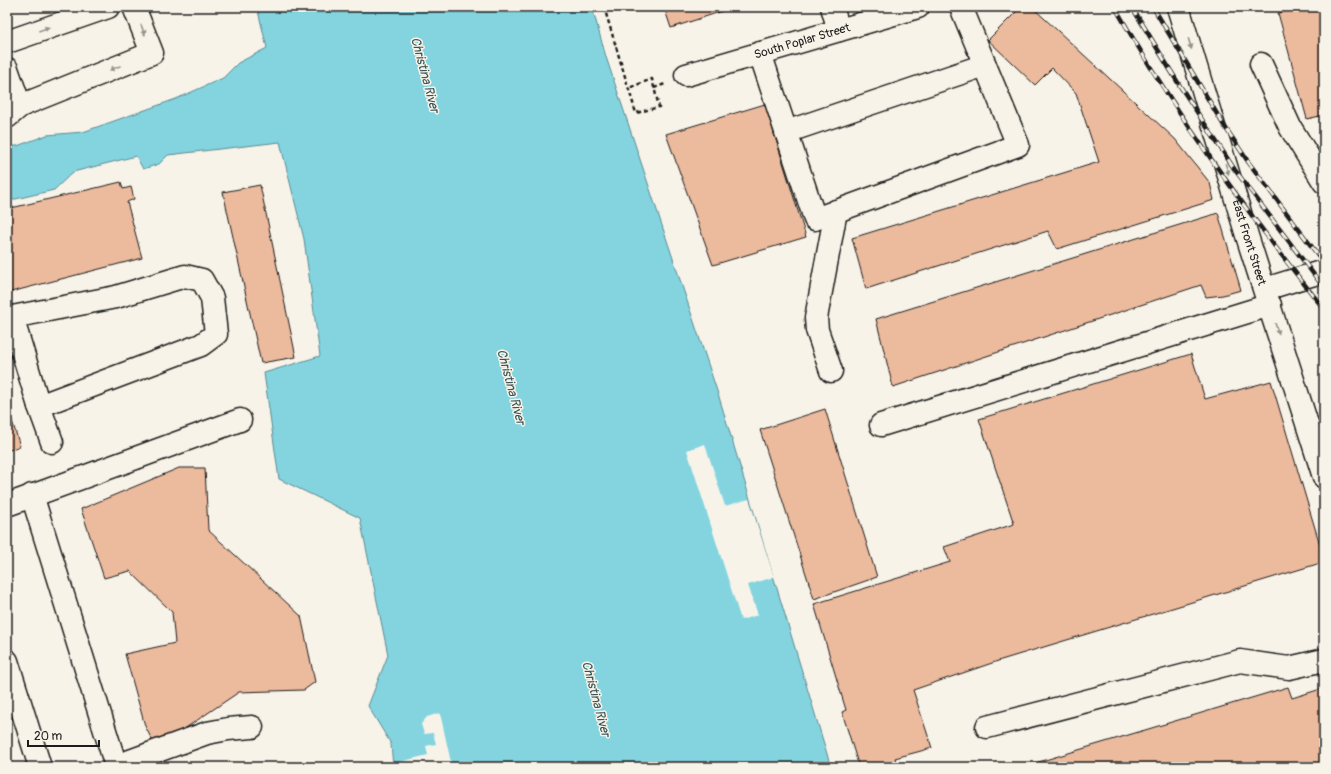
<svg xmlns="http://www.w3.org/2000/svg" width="1331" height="774" font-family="Pangolin,sans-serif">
	<rect width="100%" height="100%" fill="#f7f3e8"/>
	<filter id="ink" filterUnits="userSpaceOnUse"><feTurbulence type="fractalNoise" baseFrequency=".025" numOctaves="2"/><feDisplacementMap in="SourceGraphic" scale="8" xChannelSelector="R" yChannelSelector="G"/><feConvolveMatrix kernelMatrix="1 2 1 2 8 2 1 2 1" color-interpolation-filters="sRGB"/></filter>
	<g filter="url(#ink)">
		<polygon fill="#84d4e0" stroke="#5a8a92" points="257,7 592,7 606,57 719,397 831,767 393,767 391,744 368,706 388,655 360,518 279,479 264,373 320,356 304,239 280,142 168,155 159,164 143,169 136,156 73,172 54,190 7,201 7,146 17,146 47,135 83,132 176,99 223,78 238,63 267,48"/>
		<g fill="#f7f3e8">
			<polygon points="705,444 725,506 749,499 774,577 748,585 758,615 741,620 687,450"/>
			<polygon points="440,713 452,767 391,767 391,764 428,755 426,746 436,744 433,733 424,734 421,724 427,717"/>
		</g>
		<g fill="#ecba9d" stroke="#1c1c1c">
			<polygon points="664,7 735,7 671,28"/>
			<polygon points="1021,7 1032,7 1175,139 1210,183 1214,200 1057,249 1048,231 866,289 852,238 1099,162 1076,93 1052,68 1035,85 988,40"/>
			<polygon points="1293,7 1324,7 1324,115 1307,119 1278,13 1294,10"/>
			<polygon points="765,104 806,237 713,265 666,134"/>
			<polygon points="121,182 123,189 131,187 134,199 127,202 142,258 7,293 7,209"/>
			<polygon points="260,185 296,357 261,363 223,192"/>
			<polygon points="1218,213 1241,290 1223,295 1206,297 1201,285 893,387 876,319"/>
			<polygon points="1191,354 1205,399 1271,381 1320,545 1324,557 1324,562 1001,660 913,690 932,748 895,758 898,767 859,767 842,712 846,710 814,604 950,562 944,547 1014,524 979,419"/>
			<polygon points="7,405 20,446 7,451"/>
			<polygon points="825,409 877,577 814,599 760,430"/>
			<polygon points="179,468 205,468 208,530 301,616 315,682 304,690 239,692 156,748 145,726 125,654 175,643 172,612 130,571 104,578 81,509"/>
			<polygon points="1288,687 1292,698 1324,688 1324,767 1022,767"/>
		</g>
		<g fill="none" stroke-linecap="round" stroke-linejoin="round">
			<g stroke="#1c1c1c" stroke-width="25">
				<g id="minor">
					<polyline points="832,7 839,30"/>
					<path id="s1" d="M1178 7 1248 239 1324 477"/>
					<polyline points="7,42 108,7"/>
					<polyline points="760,53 815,219 1018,145 961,7"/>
					<polyline points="1261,64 1290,127 1324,182"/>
					<polyline points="7,69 20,106"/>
					<path id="s2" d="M686 75 918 7"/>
					<polyline points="7,117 20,106 152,53 134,7"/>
					<polyline points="786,132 985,65"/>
					<polyline points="1265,289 1324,271"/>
					<polyline points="12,317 39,406 52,442"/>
					<polyline points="7,318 116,297 185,276 202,280 212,298 216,334 201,345 39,406"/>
					<polyline points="831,371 817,330 816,318 836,211"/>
					<polyline points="881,425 1270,305"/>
					<polyline points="32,495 116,766 114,767"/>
					<polyline points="7,505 240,420"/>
					<polyline points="7,661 40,767"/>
					<polyline points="987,727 1240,661 1289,668 1324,660"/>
					<polyline points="116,766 207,733 228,729 252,727"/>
				</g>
			</g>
			<g stroke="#1c1c1c" stroke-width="2.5" stroke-dasharray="4 3" stroke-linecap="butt">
				<polyline points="604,7 636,113 659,107 652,79 629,88"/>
				<polyline points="654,88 665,84"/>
			</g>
			<use href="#minor" stroke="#f7f3e8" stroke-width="22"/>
			<g stroke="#1c1c1c" stroke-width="4.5">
				<g id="rail">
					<path d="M1115 7C1175 114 1247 213 1324 309"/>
					<polyline points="1132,7 1180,86 1235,170 1324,288"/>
					<polyline points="1153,7 1223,124 1249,163 1324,263"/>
				</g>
			</g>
			<use href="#rail" stroke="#f7f3e8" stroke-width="3" stroke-dasharray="9" stroke-linecap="butt"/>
		</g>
		<defs><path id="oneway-solid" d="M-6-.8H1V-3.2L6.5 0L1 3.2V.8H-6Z"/></defs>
		<g fill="#94928c">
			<use href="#oneway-solid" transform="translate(44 29) rotate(-19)"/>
			<use href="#oneway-solid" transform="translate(143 30) rotate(69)"/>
			<use href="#oneway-solid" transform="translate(1190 44) rotate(73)"/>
			<use href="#oneway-solid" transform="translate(115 68) rotate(158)"/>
			<use href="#oneway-solid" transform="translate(1227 169) rotate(73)"/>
			<use href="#oneway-solid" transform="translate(1277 329) rotate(72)"/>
		</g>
	</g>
	<g text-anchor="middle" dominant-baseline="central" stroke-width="3" stroke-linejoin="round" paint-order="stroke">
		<g font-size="12" fill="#1c1c1c" stroke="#f7f3e8">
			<text stroke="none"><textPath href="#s2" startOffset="121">South Poplar Street</textPath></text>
			<text stroke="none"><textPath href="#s1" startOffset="246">East Front Street</textPath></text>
		</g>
		<g font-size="13" font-style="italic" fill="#3b5357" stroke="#f7f3e8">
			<text transform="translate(425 75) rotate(75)">Christina River</text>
			<text transform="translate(511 387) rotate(75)">Christina River</text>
			<text transform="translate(596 699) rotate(75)">Christina River</text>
		</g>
	</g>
	<rect width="1331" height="774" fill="none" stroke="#f7f3e8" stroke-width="24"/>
	<rect x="12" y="12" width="1307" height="750" fill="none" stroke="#1c1c1c" stroke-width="1.5" filter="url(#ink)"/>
	<path d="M28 740v6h71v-6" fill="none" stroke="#1c1c1c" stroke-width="2"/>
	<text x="34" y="740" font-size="12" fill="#1c1c1c" stroke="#f7f3e8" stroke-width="3" paint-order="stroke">20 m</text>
</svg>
